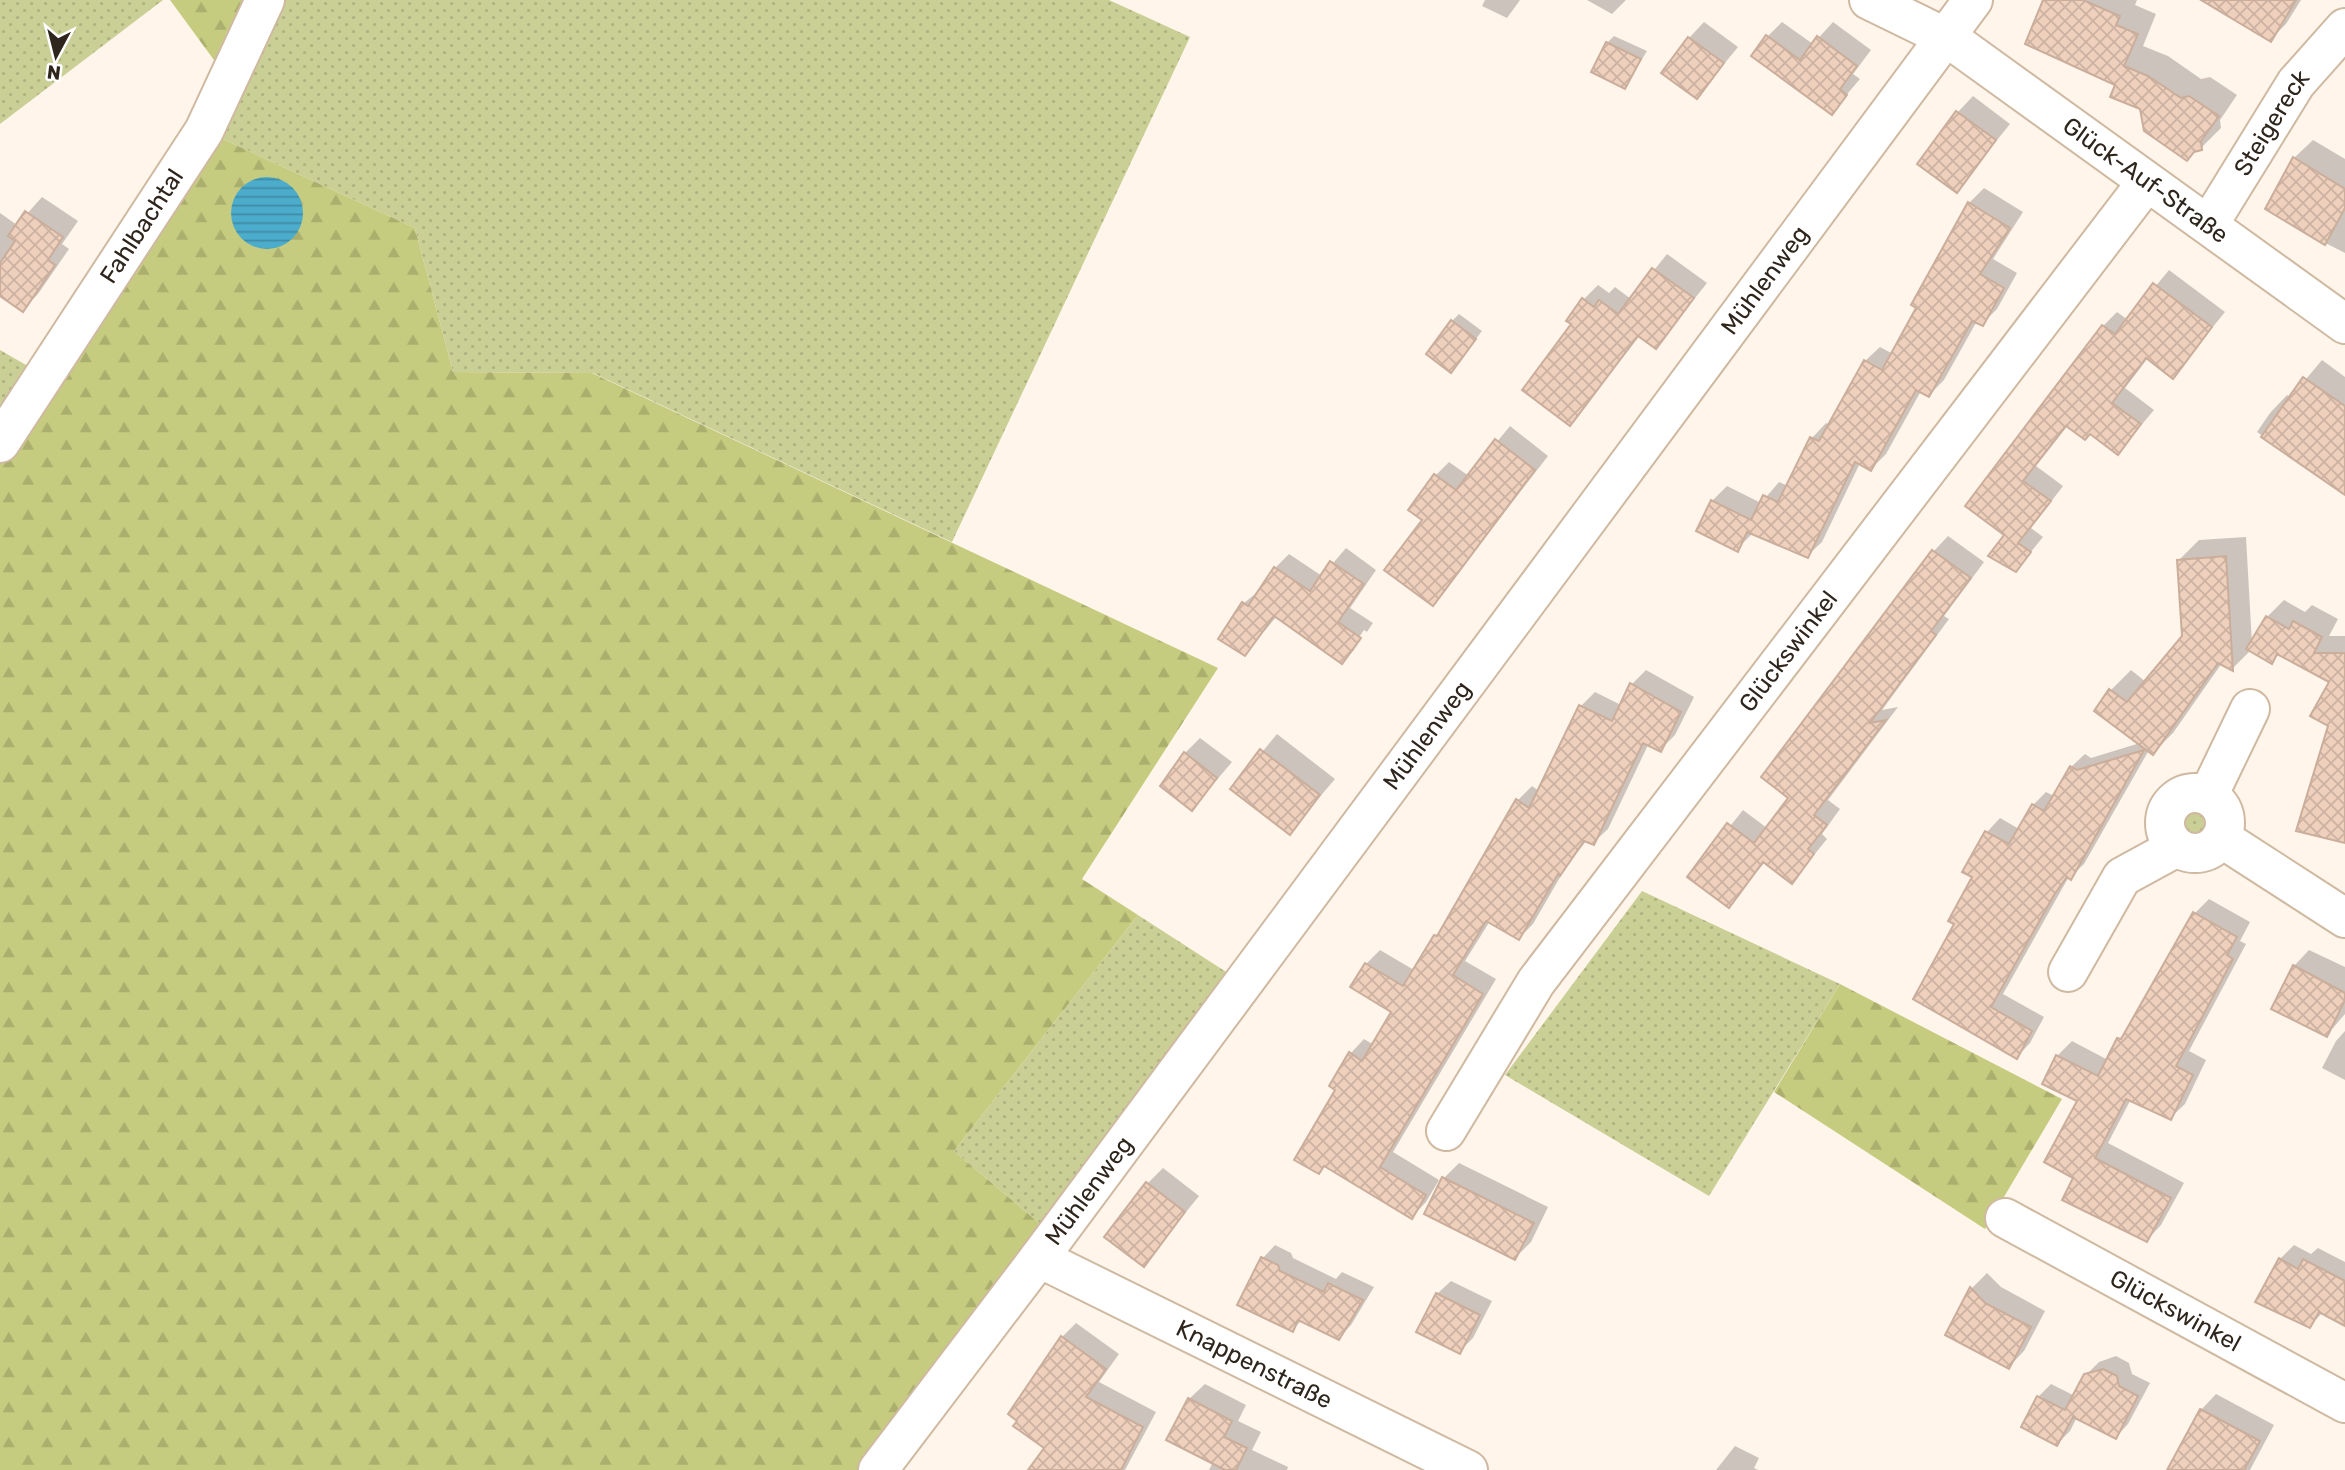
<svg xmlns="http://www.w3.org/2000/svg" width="2345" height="1470" font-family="Rubik,sans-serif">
	<defs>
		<pattern id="grass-dots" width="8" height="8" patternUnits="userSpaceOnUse" patternTransform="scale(1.75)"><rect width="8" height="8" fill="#cacf95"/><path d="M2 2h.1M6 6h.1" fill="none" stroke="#aeb280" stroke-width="1.8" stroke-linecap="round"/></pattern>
		<pattern id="forest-firs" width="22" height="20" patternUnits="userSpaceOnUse" patternTransform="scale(1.75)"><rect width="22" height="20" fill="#c6cc7f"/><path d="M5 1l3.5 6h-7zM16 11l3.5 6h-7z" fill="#aaaf6d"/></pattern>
		<pattern id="water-rules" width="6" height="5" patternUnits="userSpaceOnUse" patternTransform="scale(1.75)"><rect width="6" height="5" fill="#4caccc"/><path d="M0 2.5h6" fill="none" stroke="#408ca5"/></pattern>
		<pattern id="building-cross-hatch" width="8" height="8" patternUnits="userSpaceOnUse" patternTransform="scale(1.75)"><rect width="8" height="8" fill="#eed0bd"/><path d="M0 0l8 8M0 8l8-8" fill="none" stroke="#ccb2a2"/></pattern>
	</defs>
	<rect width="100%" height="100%" fill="#fff5eb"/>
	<g fill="url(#grass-dots)">
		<polygon points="0,0 163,0 0,124"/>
		<polygon points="270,0 1109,0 1190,37 952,542 593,373 453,372 415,228 212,134"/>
		<polygon points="0,350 33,369 0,416"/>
		<circle cx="2194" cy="822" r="18"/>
		<polygon points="1642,891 1840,984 1709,1196 1505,1075"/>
		<polygon points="1138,915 1234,977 1045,1228 954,1151"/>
	</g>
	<g fill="url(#forest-firs)">
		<polygon points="170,0 252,0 222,71"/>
		<polygon points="212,134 415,228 453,372 592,373 1218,668 1082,879 1138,915 954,1151 1045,1228 862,1470 0,1470 0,454"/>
		<polygon points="1840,984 2062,1099 1985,1229 1774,1092"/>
	</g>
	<circle fill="url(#water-rules)" cx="267" cy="213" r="36"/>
	<g fill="#0003" fill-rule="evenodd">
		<polygon points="1485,0 1520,0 1507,18 1482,6"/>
		<polygon points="1587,0 1626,0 1612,14"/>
		<polygon points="2045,0 2137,0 2135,5 2156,14 2143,46 2168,56 2201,79 2210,77 2237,95 2220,120 2221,128 2201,148 2141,108"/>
		<polygon points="2240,0 2301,0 2286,24 2270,40"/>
		<polygon points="1704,22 1738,47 1697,97 1689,38"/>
		<polygon points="1782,22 1813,44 1833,22 1871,50 1853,74 1860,79 1831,113 1768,36"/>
		<polygon points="1614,36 1647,51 1625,87 1607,43"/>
		<polygon points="1973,96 2010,124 1956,191 1920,164 1958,112"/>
		<polygon points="2313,140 2345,159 2345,253 2296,228 2294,158"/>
		<polygon points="1984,188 2023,212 1993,259 2017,273 1997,309 1982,324 1977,321 1944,380 1929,395 1921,391 1886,454 1871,469 1860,463 1822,542 1807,556 1753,533 1737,549 1712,501 1727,486 1761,503 1779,482 1788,486 1812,438 1826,423 1830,425 1865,361 1880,347 1893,354 1969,203"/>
		<polygon points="42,197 78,221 62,244 69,249 38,294 23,309 0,294 0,213 17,225"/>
		<polygon points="1667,254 1707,283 1656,347 1640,335 1570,424 1573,324 1584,299 1598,285 1609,293 1615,287 1631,299"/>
		<polygon points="2169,270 2225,312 2173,376 2148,358 2125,388 2154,410 2118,453 2090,432 2068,425 2036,466 2063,486 2031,528 2043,537 2016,570 2006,535 1968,506 2103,326 2117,312 2128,320"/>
		<polygon points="1459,314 1482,331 1451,371 1452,321"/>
		<polygon points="2322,360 2345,377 2345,493 2257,432 2270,413 2287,395 2291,397"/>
		<polygon points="1510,426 1548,456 1433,604 1425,520 1436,475 1449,462 1469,476"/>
		<polygon points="1948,536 1984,562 1944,616 1949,619 1882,710 1898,707 1828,800 1840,809 1822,834 1827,839 1792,882 1765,862 1729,905 1690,877 1743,810 1767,828 1791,797 1764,777 1934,551"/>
		<polygon points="2246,537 2252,644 2267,617 2284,600 2305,612 2312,605 2338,619 2329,636 2345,636 2345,841 2330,726 2332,681 2279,654 2271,662 2251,650 2232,669 2222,663 2173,733 2153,753 2149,750 2084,864 2067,880 2003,994 2044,1017 2030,1043 2017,1057 1915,998 1956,923 1975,877 1965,871 1987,832 2000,818 2019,829 2033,805 2046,792 2054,796 2071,767 2085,754 2091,758 2140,743 2111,690 2131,670 2146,682 2184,637 2179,560 2199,540"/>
		<path d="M1346 548 1376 570 1350 608 1373 623 1356 648 1342 662 1277 616 1245 654 1244 603 1260 590 1275 568 1289 554 1322 576ZM1364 630 1367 632 1355 649H1351Z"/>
		<polygon points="1646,670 1694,697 1675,735 1661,749 1649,743 1608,829 1593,843 1587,840 1566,867 1533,924 1519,938 1490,921 1465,961 1496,979 1393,1152 1439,1180 1426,1202 1412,1217 1325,1165 1319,1172 1338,1090 1350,1054 1364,1039 1374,1045 1393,1011 1366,964 1380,950 1414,970 1443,929 1518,800 1532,786 1539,791 1581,706 1595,692 1621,705 1632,684"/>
		<polygon points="1277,734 1335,779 1289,833 1232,789"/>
		<polygon points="1200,738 1232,762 1192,809 1185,753"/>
		<polygon points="2209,899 2250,922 2240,941 2246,944 2189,1051 2206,1060 2185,1104 2170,1118 2131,1099 2108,1143 2184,1183 2161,1225 2147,1240 2076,1178 2079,1100 2057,1056 2072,1041 2108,1060 2195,913"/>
		<polygon points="2309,950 2345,967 2345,1014 2327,1035 2294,966"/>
		<polygon points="2345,1031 2345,1080 2322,1068 2336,1041"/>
		<polygon points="1459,1163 1548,1207 1531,1242 1515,1258 1444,1178"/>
		<polygon points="1163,1168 1199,1196 1143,1265 1147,1184"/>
		<polygon points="1275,1245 1291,1253 1293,1258 1336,1279 1342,1272 1374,1287 1351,1325 1339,1338 1302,1320 1292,1330 1240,1304 1263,1258"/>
		<polygon points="2294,1245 2311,1254 2318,1248 2345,1262 2345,1324 2323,1312 2310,1326 2280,1259"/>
		<polygon points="1987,1273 2001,1287 2045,1311 2024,1351 2009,1367 1948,1334 1972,1288"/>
		<polygon points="1451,1281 1492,1301 1473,1338 1460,1351 1437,1294"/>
		<polygon points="1076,1323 1119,1354 1099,1382 1156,1412 1125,1470 1030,1470 1047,1448 1062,1337"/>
		<polygon points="2116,1356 2129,1363 2132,1374 2150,1383 2128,1424 2116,1437 2077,1417 2070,1431 2057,1444 2038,1397 2051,1384 2075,1396 2086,1375 2099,1362"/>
		<polygon points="1205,1384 1246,1405 1238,1421 1261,1432 1252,1450 1288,1467 1287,1470 1209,1470 1213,1462 1189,1399"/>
		<polygon points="2216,1394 2274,1425 2250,1470 2185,1470 2201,1410"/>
		<polygon points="1735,1446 1759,1458 1754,1468 1758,1470 1716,1470"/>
	</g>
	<g fill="url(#building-cross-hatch)" stroke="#caad9a" stroke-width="2">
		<polygon points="2043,0 2083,0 2120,16 2116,25 2138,34 2124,66 2148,76 2181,98 2189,96 2219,116 2201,141 2202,150 2194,152 2187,161 2144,131 2140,109 2110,97 2115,85 2025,44"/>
		<polygon points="2201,0 2296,0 2271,42"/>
		<polygon points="1766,35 1800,60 1817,36 1857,66 1840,89 1847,95 1832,115 1751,56"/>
		<polygon points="1688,37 1724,63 1697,99 1661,73"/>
		<polygon points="1606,42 1641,59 1625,89 1591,72"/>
		<polygon points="1956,111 1996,140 1957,193 1917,164"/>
		<polygon points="2293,157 2345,189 2345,208 2325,245 2265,209"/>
		<polygon points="1968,202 2010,228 1980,274 2004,288 1983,326 1972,321 1929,397 1916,390 1871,471 1855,462 1808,558 1747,532 1738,552 1696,531 1711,500 1751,520 1763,495 1778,502 1810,437 1819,441 1864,360 1882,370 1916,308 1911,305"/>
		<polygon points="25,211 63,237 48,260 55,265 23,312 0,296 0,263 15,241 8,236"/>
		<polygon points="1652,268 1694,298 1656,349 1638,336 1570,426 1522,390 1571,324 1566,321 1582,298 1594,307 1599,300 1618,314"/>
		<polygon points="2153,283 2212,327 2173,379 2146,358 2112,403 2141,424 2118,455 2090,434 2085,440 2066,426 2023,481 2051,501 2018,543 2031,552 2016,572 1988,556 2004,535 1965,506 2102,325 2115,334"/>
		<polygon points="1451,320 1476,339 1451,373 1426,354"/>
		<polygon points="2303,377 2345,406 2345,495 2261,437"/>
		<polygon points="1495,439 1535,470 1433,606 1384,570 1422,520 1408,510 1434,474 1456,490"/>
		<polygon points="1932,550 1971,578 1931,631 1936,635 1870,723 1886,720 1814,815 1827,825 1808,849 1814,854 1792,884 1763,862 1729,908 1687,877 1727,823 1754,843 1788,798 1761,777"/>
		<polygon points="2226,556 2233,671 2218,663 2153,755 2094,711 2109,689 2127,702 2182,636 2177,560"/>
		<polygon points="1330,561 1364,584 1338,622 1361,638 1342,664 1274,616 1245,656 1218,639 1242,602 1248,606 1274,567 1310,591"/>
		<polygon points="2266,616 2289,629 2293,621 2322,637 2314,653 2345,653 2345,843 2296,831 2328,726 2310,716 2329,682 2277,654 2272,664 2246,649"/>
		<polygon points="1630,683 1681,712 1661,752 1643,743 1594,845 1584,841 1560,876 1558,874 1519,940 1486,921 1453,975 1483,994 1380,1167 1426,1195 1412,1219 1324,1166 1319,1174 1294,1160 1335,1090 1329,1086 1349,1052 1362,1061 1391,1012 1350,987 1365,963 1403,986 1434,935 1437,936 1516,799 1529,808 1579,705 1612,721"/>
		<polygon points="1260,749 1320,795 1290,835 1230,789"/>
		<polygon points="2144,750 2071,880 2067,877 2054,895 1991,1007 2032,1031 2017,1059 1913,999 1954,924 1948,921 1972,877 1962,872 1985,831 2009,844 2032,804 2044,811 2070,766 2077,770"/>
		<polygon points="1184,752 1217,778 1192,811 1160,786"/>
		<polygon points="2193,912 2237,937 2227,955 2233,959 2176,1066 2193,1075 2171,1120 2126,1099 2095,1158 2171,1198 2147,1242 2062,1200 2073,1178 2044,1162 2077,1101 2042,1084 2056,1055 2098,1076 2117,1038 2121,1039"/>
		<polygon points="2293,965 2345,993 2345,1000 2327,1037 2271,1009"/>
		<polygon points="1442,1177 1534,1223 1515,1260 1424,1214"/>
		<polygon points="1146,1182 1185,1212 1144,1267 1104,1237"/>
		<polygon points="1261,1257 1278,1265 1280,1271 1324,1292 1328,1283 1363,1300 1339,1340 1298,1320 1293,1332 1237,1305"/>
		<polygon points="2279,1258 2298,1269 2303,1259 2345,1281 2345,1326 2319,1312 2310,1328 2255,1302"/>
		<polygon points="1970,1287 1985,1303 2031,1327 2009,1369 1945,1335"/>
		<polygon points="1436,1293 1480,1315 1460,1354 1416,1332"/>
		<polygon points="1061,1336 1106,1369 1086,1397 1143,1427 1121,1470 1028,1470 1044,1448 1013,1426 1017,1421 1008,1414"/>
		<polygon points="2103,1369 2117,1376 2119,1386 2138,1396 2116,1439 2073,1417 2057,1446 2021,1427 2037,1396 2065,1410 2084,1374"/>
		<polygon points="1188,1398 1232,1421 1224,1437 1247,1448 1236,1470 1225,1470 1166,1440"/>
		<polygon points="2200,1409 2260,1441 2244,1470 2167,1470"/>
	</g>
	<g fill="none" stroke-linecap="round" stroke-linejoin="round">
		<g stroke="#cfb9a0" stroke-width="42">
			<g id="minor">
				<path id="s1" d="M1869 0 1951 40 2345 324"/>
				<path id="s2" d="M2209 224 2296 83 2345 28"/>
				<path id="s3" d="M0 443 204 131 265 0"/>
				<circle cx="2195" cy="823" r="30"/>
				<polyline points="2208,796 2250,709"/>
				<polyline points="2221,838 2345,918"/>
				<polyline points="2068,972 2122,877 2177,847"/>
				<path id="s4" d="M1446 1131 1536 982 2146 183"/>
				<path id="s5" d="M2005 1218 2345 1403"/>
				<path id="s6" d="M1039 1258 1468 1470"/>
				<path id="s7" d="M878 1470 1039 1258 1973 0"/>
			</g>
		</g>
		<use href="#minor" stroke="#fff" stroke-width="38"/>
	</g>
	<g text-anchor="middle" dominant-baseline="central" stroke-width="5" stroke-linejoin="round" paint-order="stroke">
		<g font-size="24" fill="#2e251c" stroke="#fff">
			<text stroke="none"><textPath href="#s2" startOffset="119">Steigereck</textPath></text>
			<text stroke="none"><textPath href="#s1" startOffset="331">Glück-Auf-Straße</textPath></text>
			<text stroke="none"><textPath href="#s3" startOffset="259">Fahlbachtal</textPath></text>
			<text stroke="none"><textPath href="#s7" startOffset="1484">Mühlenweg</textPath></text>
			<text stroke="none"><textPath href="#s4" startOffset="590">Glückswinkel</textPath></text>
			<text stroke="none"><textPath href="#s7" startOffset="917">Mühlenweg</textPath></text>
			<text stroke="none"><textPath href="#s7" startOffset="350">Mühlenweg</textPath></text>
			<text stroke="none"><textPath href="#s5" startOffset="194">Glückswinkel</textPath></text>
			<text stroke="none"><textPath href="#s6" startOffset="240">Knappenstraße</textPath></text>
		</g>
	</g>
	<g transform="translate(56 56) rotate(187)" stroke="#ffffff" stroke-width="5" paint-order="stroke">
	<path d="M0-5L12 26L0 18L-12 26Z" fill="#2e251c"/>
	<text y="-10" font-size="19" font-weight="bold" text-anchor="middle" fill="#2e251c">N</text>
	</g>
</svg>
